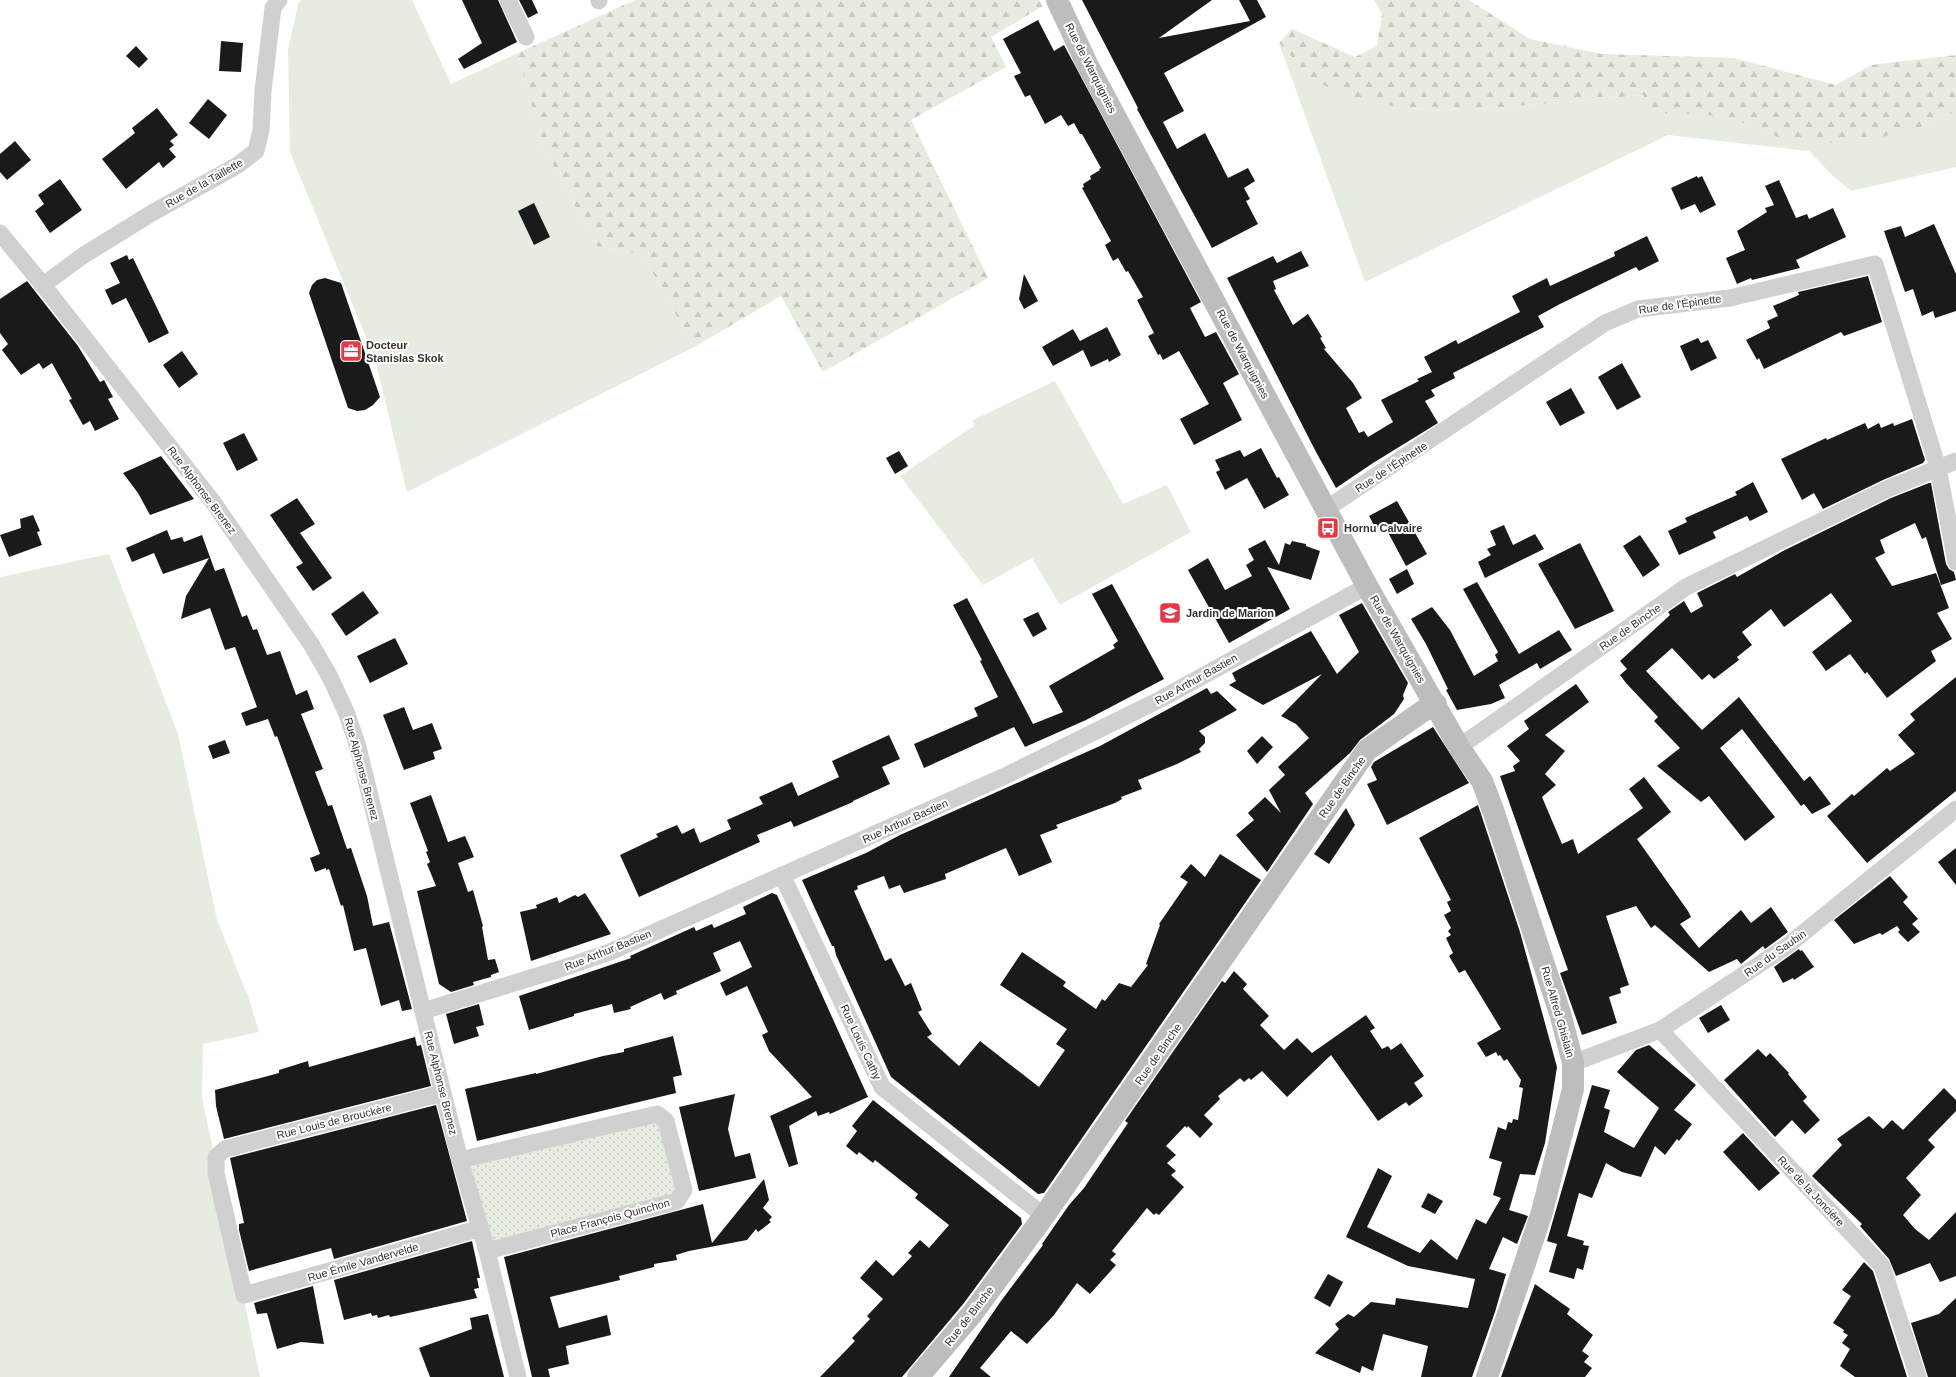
<svg xmlns="http://www.w3.org/2000/svg" width="1956" height="1377" font-family="Arial,sans-serif">
	<defs>
		<pattern id="forest-firs" width="22" height="20" patternUnits="userSpaceOnUse"><rect width="22" height="20" fill="#e6ecdf"/><path d="M5 1l3.5 6h-7zM16 11l3.5 6h-7z" fill="#c6cbc0"/></pattern>
		<pattern id="park-dots" width="8" height="8" patternUnits="userSpaceOnUse"><rect width="8" height="8" fill="#e6ecdf"/><path d="M2 2h.1M6 6h.1" fill="none" stroke="#c6cbc0" stroke-width="1.8" stroke-linecap="round"/></pattern>
	</defs>
	<rect width="100%" height="100%" fill="#fff"/>
	<g fill="#e6ecdf">
		<polygon points="301,0 412,0 451,84 518,53 541,144 597,246 643,255 694,347 407,492 375,359 290,152 288,50 298,4"/>
		<polygon points="1279,43 1314,81 1400,108 1471,110 1644,95 1699,114 1733,119 1785,140 1921,127 1956,111 1956,167 1851,191 1832,175 1809,151 1668,135 1365,282"/>
		<polygon points="1055,381 1123,504 1167,485 1191,532 1060,605 1032,558 983,585 900,476 974,426 973,420"/>
		<polygon points="109,554 178,734 217,920 249,999 259,1032 203,1044 202,1097 260,1377 0,1377 0,577"/>
	</g>
	<g fill="url(#forest-firs)">
		<polygon points="635,0 1039,0 1043,6 991,37 1006,67 911,120 988,278 823,372 781,296 694,347 643,255 597,246 541,144 518,53"/>
		<polygon points="1374,0 1469,0 1530,39 1602,54 1734,58 1836,85 1871,65 1956,55 1956,111 1921,127 1878,138 1827,143 1785,140 1733,119 1699,114 1656,113 1643,95 1471,110 1400,108 1349,96 1314,81 1279,43 1292,29 1355,57 1377,46 1382,14"/>
	</g>
	<polygon fill="url(#park-dots)" points="666,1121 677,1201 487,1251 460,1160"/>
	<g fill="#1a1a1a">
		<polygon points="462,0 498,0 517,42 464,69 458,59 482,43"/>
		<polygon points="519,0 532,0 538,13 528,18"/>
		<polygon points="1082,0 1212,0 1159,38 1250,21 1239,0 1257,0 1266,17 1164,73 1184,111 1163,122 1177,149 1205,133 1228,178 1248,168 1255,181 1244,188 1250,199 1246,201 1258,224 1212,248 1137,109 1138,108"/>
		<polygon points="1038,20 1054,51 1064,45 1201,302 1190,308 1205,337 1216,332 1239,374 1223,383 1242,420 1194,445 1180,419 1209,404 1179,351 1163,360 1160,354 1158,355 1148,336 1154,333 1137,300 1143,297 1128,271 1126,272 1118,258 1113,261 1105,245 1111,241 1082,188 1084,187 1083,184 1091,179 1090,176 1100,170 1099,169 1101,168 1082,134 1080,134 1074,123 1068,126 1061,115 1045,124 1030,95 1025,97 1014,76 1021,73 1003,39"/>
		<polygon points="221,41 243,43 241,72 219,71"/>
		<polygon points="136,46 148,59 139,68 126,56"/>
		<polygon points="208,99 227,115 209,139 189,123"/>
		<polygon points="157,108 178,135 170,141 174,145 169,149 176,157 163,168 159,162 126,189 102,159 135,133 132,128"/>
		<polygon points="15,141 31,160 7,180 0,172 0,154"/>
		<polygon points="1697,176 1698,178 1702,176 1716,205 1700,213 1695,204 1681,210 1671,188"/>
		<polygon points="60,179 82,210 50,233 35,211 44,204 38,195"/>
		<polygon points="1779,180 1796,218 1807,214 1809,219 1833,208 1846,237 1796,260 1800,268 1752,280 1751,278 1737,284 1726,258 1745,250 1737,231 1767,212 1765,208 1774,205 1765,186"/>
		<polygon points="534,203 550,237 534,245 518,211"/>
		<polygon points="1934,224 1956,274 1956,311 1935,318 1933,311 1922,316 1913,289 1905,292 1884,231 1901,226 1905,237"/>
		<polygon points="1647,236 1659,261 1639,271 1636,267 1560,304 1538,316 1544,327 1453,373 1455,378 1431,390 1435,396 1425,401 1438,423 1373,463 1336,488 1316,452 1227,278 1273,256 1277,263 1301,251 1309,266 1273,281 1276,289 1274,290 1293,325 1308,314 1322,337 1320,338 1326,348 1324,349 1353,383 1362,398 1346,408 1359,433 1364,431 1368,437 1393,422 1381,400 1419,381 1417,379 1432,372 1424,357 1456,340 1458,344 1520,312 1512,296 1547,278 1550,286 1615,256 1614,252"/>
		<polygon points="127,255 129,260 133,258 169,333 149,343 126,298 112,305 105,290 120,283 110,263"/>
		<polygon points="1024,274 1038,301 1024,309 1019,299"/>
		<polygon points="1868,276 1882,322 1844,336 1841,332 1764,369 1759,358 1757,360 1746,340 1770,328 1767,321 1778,316 1773,306 1799,295 1798,292"/>
		<polygon points="325,278 341,283 380,397 373,405 365,410 357,411 348,408 309,293 312,285 317,280"/>
		<polygon points="27,281 78,346 100,382 104,380 113,397 108,399 119,419 95,431 90,421 83,425 69,400 72,399 52,363 43,369 39,363 21,375 2,350 8,344 0,333 0,299"/>
		<polygon points="1107,327 1121,355 1109,362 1108,359 1091,367 1083,350 1053,366 1042,347 1073,329 1080,341"/>
		<polygon points="1698,338 1701,343 1708,340 1717,358 1691,371 1680,346"/>
		<polygon points="182,351 198,374 179,388 163,365"/>
		<polygon points="1622,363 1641,397 1617,410 1598,377"/>
		<polygon points="1571,388 1585,413 1560,426 1546,402"/>
		<polygon points="1912,419 1925,460 1923,463 1883,480 1823,509 1814,493 1802,500 1781,459 1826,438 1827,440 1865,423 1868,429 1879,423 1881,428 1893,423 1894,426"/>
		<polygon points="244,433 258,460 237,471 223,443"/>
		<polygon points="1261,448 1277,478 1279,477 1289,495 1264,509 1247,478 1225,490 1216,472 1220,470 1215,460 1240,450 1244,457"/>
		<polygon points="899,451 908,466 895,474 886,458"/>
		<polygon points="161,456 194,499 150,515 138,493 123,473"/>
		<polygon points="1753,482 1768,512 1750,521 1747,516 1713,532 1716,538 1679,555 1668,531 1687,522 1685,518 1737,495 1735,492"/>
		<polygon points="1929,483 1931,483 1946,564 1949,569 1954,572 1956,580 1941,585 1926,537 1922,539 1915,523 1880,540 1885,553 1875,558 1892,586 1936,573 1949,608 1937,613 1952,639 1931,651 1936,661 1887,698 1867,672 1865,674 1850,654 1826,671 1812,652 1852,621 1831,593 1784,627 1771,609 1742,632 1752,645 1737,657 1739,660 1714,679 1709,674 1702,680 1672,648 1646,671 1702,730 1739,697 1804,781 1810,776 1831,804 1812,814 1804,804 1801,806 1742,729 1720,748 1775,817 1745,841 1709,796 1701,802 1657,766 1680,748 1654,721 1658,717 1626,683 1620,675 1627,669 1620,661 1670,615 1668,612 1684,601 1691,613 1703,606 1697,593 1735,574 1737,577 1783,551 1891,498"/>
		<polygon points="297,498 315,524 300,533 332,578 313,591 296,567 303,563 270,515"/>
		<polygon points="1397,501 1427,554 1406,566 1384,525 1376,529 1369,516"/>
		<polygon points="33,515 40,531 37,532 42,545 9,557 0,535 21,528 20,519"/>
		<polygon points="1504,525 1513,545 1535,534 1544,549 1485,578 1478,562 1491,555 1487,549 1496,545 1490,531"/>
		<polygon points="167,530 171,540 182,537 184,542 202,535 215,571 224,568 242,617 247,615 253,630 257,629 267,655 280,651 296,695 307,690 314,709 301,714 323,769 315,772 328,806 332,805 347,849 351,848 367,896 373,926 389,922 412,1009 402,1011 399,1000 381,1006 366,948 354,951 343,905 341,906 329,869 326,870 326,868 315,872 310,858 320,854 277,736 275,737 268,719 246,726 241,713 257,707 235,647 225,650 210,608 181,619 186,596 209,558 163,574 154,553 132,562 126,548"/>
		<polygon points="1640,535 1660,565 1643,577 1623,546"/>
		<polygon points="1265,540 1279,565 1285,543 1290,545 1292,541 1306,544 1306,546 1320,551 1311,580 1267,567 1290,609 1229,643 1188,570 1208,558 1225,590 1252,576 1246,565 1254,560 1248,549"/>
		<polygon points="1580,543 1614,611 1575,629 1538,564"/>
		<polygon points="1407,569 1414,584 1397,594 1389,579"/>
		<polygon points="1477,582 1519,654 1559,630 1572,650 1540,669 1537,663 1499,685 1505,698 1491,704 1457,710 1446,690 1448,689 1426,644 1411,619 1432,607 1450,630 1474,676 1498,661 1495,655 1498,652 1463,589"/>
		<polygon points="1112,584 1164,679 1086,720 1025,747 1014,727 924,768 914,744 978,716 974,708 998,697 980,661 982,660 953,605 967,598 1033,724 1063,712 1049,686 1115,648 1113,645 1118,641 1092,594"/>
		<polygon points="363,591 379,613 346,636 331,614"/>
		<polygon points="1362,603 1408,683 1403,695 1404,699 1394,714 1360,740 1350,753 1305,793 1313,804 1267,872 1236,835 1254,820 1248,813 1265,797 1281,813 1269,790 1285,775 1278,767 1309,738 1296,724 1281,716 1322,674 1263,705 1229,685 1236,681 1232,673 1311,631 1337,674 1359,652 1339,615"/>
		<polygon points="1038,612 1047,629 1033,637 1023,619"/>
		<polygon points="395,638 408,664 370,683 357,656"/>
		<polygon points="1956,677 1956,791 1867,863 1827,816 1852,794 1854,796 1887,768 1890,771 1915,754 1898,735 1915,720 1910,714"/>
		<polygon points="1576,684 1589,702 1545,735 1565,751 1545,774 1556,785 1542,797 1562,844 1573,839 1578,854 1643,808 1629,789 1644,777 1671,812 1637,839 1688,911 1691,917 1680,924 1699,948 1741,910 1751,923 1771,907 1788,932 1765,949 1763,946 1741,964 1737,959 1709,972 1655,925 1651,928 1636,906 1606,916 1629,985 1620,988 1621,993 1609,997 1617,1023 1582,1035 1560,973 1568,970 1500,776 1515,771 1513,766 1520,761 1507,746 1529,729 1524,721"/>
		<polygon points="1207,688 1211,694 1217,691 1237,710 1199,731 1205,737 1205,743 1199,749 1201,752 1177,764 1138,780 1142,789 1121,797 1122,799 1115,803 1056,825 1058,828 1040,835 1052,862 1019,876 1006,848 945,874 946,879 904,893 900,885 889,889 884,876 857,886 858,889 854,891 885,961 891,958 905,986 911,983 922,1010 918,1012 932,1034 927,1037 959,1066 980,1041 1039,1087 1065,1050 1056,1044 1067,1029 1000,985 1022,952 1066,982 1063,986 1096,1009 1102,999 1105,1001 1119,983 1131,987 1148,965 1146,964 1160,925 1159,924 1188,882 1180,877 1191,864 1205,877 1220,854 1261,880 1044,1193 1038,1194 891,1077 836,955 834,946 832,946 802,880 866,853 900,835 1100,746"/>
		<polygon points="404,707 413,730 432,723 442,749 433,752 435,759 404,770 383,715"/>
		<polygon points="1433,727 1469,783 1387,825 1367,784 1377,780 1371,767 1374,762"/>
		<polygon points="889,735 900,759 882,767 890,784 853,801 853,802 794,827 791,821 757,835 760,842 639,897 620,855 658,837 656,834 677,825 682,834 694,828 700,843 731,829 727,820 763,804 759,797 792,782 798,796 839,777 832,761"/>
		<polygon points="1262,736 1273,747 1257,764 1247,751"/>
		<polygon points="225,740 230,753 213,759 208,746"/>
		<polygon points="431,795 448,842 465,836 474,857 458,863 468,892 473,890 483,926 482,927 488,960 495,959 499,972 491,975 491,977 473,982 474,985 451,992 439,984 417,891 436,886 427,864 430,862 426,852 428,851 410,803"/>
		<polygon points="1478,805 1520,932 1557,1067 1545,1143 1535,1175 1520,1174 1509,1210 1528,1216 1519,1239 1517,1244 1503,1237 1489,1269 1506,1274 1495,1312 1472,1377 1421,1377 1428,1346 1383,1334 1373,1371 1362,1366 1360,1373 1315,1353 1339,1329 1335,1324 1348,1314 1354,1317 1371,1302 1395,1305 1396,1298 1468,1308 1475,1279 1408,1266 1346,1237 1378,1168 1392,1176 1367,1227 1420,1253 1431,1239 1457,1260 1476,1219 1486,1224 1501,1198 1493,1195 1502,1162 1489,1158 1498,1127 1506,1130 1508,1122 1512,1123 1513,1119 1518,1120 1523,1088 1519,1087 1521,1080 1507,1059 1504,1061 1500,1055 1498,1056 1496,1052 1486,1057 1477,1043 1501,1029 1465,970 1459,973 1449,956 1453,953 1446,938 1451,935 1448,931 1451,928 1444,915 1451,911 1447,902 1451,900 1419,838"/>
		<polygon points="1346,808 1355,825 1329,864 1314,854"/>
		<polygon points="1956,848 1956,885 1938,862"/>
		<polygon points="1890,876 1908,897 1903,902 1918,919 1912,924 1920,932 1908,942 1898,932 1900,930 1897,926 1882,935 1880,933 1854,944 1834,920"/>
		<polygon points="585,893 611,934 531,961 520,912 537,908 536,905 557,897 559,903 575,895 578,897"/>
		<polygon points="772,893 777,895 868,1097 830,1114 829,1112 818,1116 816,1111 789,1126 798,1164 789,1167 770,1116 812,1097 769,1051 762,1035 768,1032 747,986 726,996 720,983 752,967 740,941 713,953 721,971 676,991 677,994 664,1000 661,993 630,1007 631,1009 614,1013 612,1004 574,1014 574,1016 529,1030 519,996 631,958 630,956 694,927 696,931 712,924 714,928 746,914 743,907"/>
		<polygon points="1799,949 1800,951 1802,950 1814,967 1794,980 1793,978 1783,983 1774,967"/>
		<polygon points="1234,971 1247,984 1243,989 1269,1016 1260,1025 1284,1050 1297,1038 1312,1053 1366,1015 1375,1028 1370,1031 1382,1049 1388,1046 1391,1050 1401,1043 1424,1076 1414,1083 1423,1096 1409,1106 1406,1102 1378,1121 1331,1055 1287,1097 1262,1071 1251,1080 1249,1078 1244,1082 1240,1078 1218,1096 1220,1099 1204,1115 1213,1124 1200,1138 1188,1126 1187,1128 1185,1126 1166,1146 1176,1155 1167,1163 1176,1171 1171,1175 1184,1187 1159,1215 1156,1213 1154,1215 1147,1208 1112,1251 1116,1254 1110,1260 1116,1265 1090,1294 1077,1283 1054,1315 1027,1344 1011,1331 980,1368 991,1377 949,1377 1001,1301 1043,1245 1042,1244 1069,1205 1084,1188 1128,1123 1125,1121 1222,981 1225,983"/>
		<polygon points="479,1004 484,1025 476,1027 479,1036 454,1044 446,1014"/>
		<polygon points="1721,1005 1730,1020 1708,1033 1699,1018"/>
		<polygon points="673,1036 682,1075 673,1077 676,1093 477,1141 465,1089 536,1073 536,1074 603,1056 624,1052 624,1049"/>
		<polygon points="415,1037 417,1046 421,1045 431,1086 224,1139 216,1106 215,1090 279,1073 279,1070 308,1061 309,1067"/>
		<polygon points="1649,1045 1696,1085 1674,1110 1692,1124 1679,1141 1677,1139 1665,1155 1655,1146 1641,1177 1622,1172 1606,1163 1592,1198 1579,1193 1567,1236 1584,1241 1583,1245 1589,1246 1583,1270 1577,1268 1574,1279 1549,1272 1557,1244 1547,1241 1592,1085 1610,1090 1604,1108 1610,1110 1604,1132 1634,1148 1659,1108 1617,1072 1636,1050"/>
		<polygon points="1758,1049 1766,1057 1770,1053 1789,1073 1788,1074 1807,1097 1803,1101 1820,1120 1805,1134 1792,1120 1775,1137 1724,1080"/>
		<polygon points="1944,1088 1956,1100 1956,1111 1928,1140 1935,1147 1906,1178 1921,1195 1903,1215 1915,1229 1929,1240 1956,1212 1956,1276 1940,1282 1930,1263 1896,1276 1889,1259 1860,1226 1862,1224 1812,1176 1842,1145 1837,1139 1869,1116 1883,1129 1892,1120 1903,1130"/>
		<polygon points="735,1094 728,1129 735,1157 750,1153 756,1178 699,1191 679,1107"/>
		<polygon points="873,1100 1021,1218 1022,1224 964,1303 902,1377 820,1377 855,1341 852,1338 870,1319 867,1316 883,1299 860,1278 876,1260 893,1276 912,1256 908,1253 920,1240 929,1248 949,1225 915,1198 918,1194 875,1160 873,1163 859,1152 857,1155 846,1146 857,1131 852,1126"/>
		<polygon points="436,1105 467,1221 334,1259 331,1248 249,1271 239,1230 239,1224 244,1223 230,1158"/>
		<polygon points="1743,1133 1780,1173 1759,1191 1723,1152"/>
		<polygon points="764,1179 769,1200 763,1208 772,1217 769,1220 771,1222 758,1232 756,1229 747,1240 689,1251 676,1255 677,1260 654,1264 654,1267 619,1276 620,1280 550,1297 559,1328 607,1315 611,1335 566,1346 569,1364 548,1369 550,1377 532,1377 504,1257 703,1204 712,1243"/>
		<polygon points="1428,1193 1443,1201 1435,1214 1421,1207"/>
		<polygon points="472,1241 480,1278 477,1278 479,1288 474,1289 477,1298 390,1317 389,1315 378,1318 377,1315 372,1316 371,1313 344,1320 334,1280"/>
		<polygon points="1864,1262 1873,1271 1907,1377 1855,1377 1840,1366 1850,1349 1842,1343 1848,1335 1843,1332 1844,1330 1833,1323 1851,1296 1842,1290"/>
		<polygon points="1328,1274 1343,1282 1330,1307 1314,1298"/>
		<polygon points="1535,1284 1570,1309 1567,1314 1593,1335 1582,1351 1589,1356 1584,1362 1592,1368 1585,1377 1501,1377"/>
		<polygon points="313,1286 324,1344 301,1342 277,1349 267,1313 257,1314 254,1303"/>
		<polygon points="1956,1298 1956,1377 1928,1377 1911,1323 1939,1314"/>
		<polygon points="488,1314 504,1377 430,1377 419,1348 472,1329 470,1318"/>
	</g>
	<g fill="none" stroke-linecap="round" stroke-linejoin="round">
		<g stroke="#d0d0d0" stroke-width="17">
			<polyline points="508,0 526,37"/>
			<polyline points="599,0 599,1"/>
			<polyline points="0,233 43,285 213,502 311,644 330,677 347,714 358,747 443,1093 460,1160 487,1251 518,1377"/>
			<polyline points="43,285 84,255 152,213 238,165 256,151 261,130 263,91 273,8 279,0"/>
			<polyline points="1326,509 1605,323 1638,309 1730,298 1875,264 1938,468 1956,562"/>
			<polyline points="1459,747 1686,587 1887,489 1956,461"/>
			<polyline points="782,875 882,1087 1044,1216"/>
			<polyline points="423,1011 560,969 610,952 1005,776 1159,700 1367,586"/>
			<polyline points="1660,1030 1882,1266 1918,1377"/>
			<polyline points="1573,1063 1660,1030 1787,946 1956,809"/>
			<polyline points="443,1093 225,1149 216,1157 216,1173 244,1295 481,1228"/>
			<polyline points="460,1160 657,1114 666,1121 684,1190 677,1201 487,1251"/>
		</g>
		<g stroke="#bdbdbd" stroke-width="22">
			<polyline points="1057,0 1087,64 1367,586 1459,747 1482,781 1493,810 1560,1013 1573,1063 1573,1089 1542,1212 1487,1377"/>
			<polyline points="918,1377 972,1314 1044,1216 1367,750 1423,711 1436,704"/>
		</g>
	</g>
	<defs>
		<g id="office-square" transform="scale(1.15)"><rect x="-9" y="-9" width="18" height="18" rx="4" fill="#e63946" stroke="#fff"/><path d="M-6-3h4V-5.5h4V-3h4V5H-6ZM-1-4.5V-3h2v-1.5ZM-6 0V1H6V0Z" fill="#fff"/></g>
		<g id="bus-square" transform="scale(1.15)"><rect x="-9" y="-9" width="18" height="18" rx="4" fill="#e63946" stroke="#fff"/><path d="M-5-6H5V4H4V6H2V4H-2V6H-4V4H-5ZM-3.5-4V0h7V-4ZM-3.5 1.2v1.5H-2V1.2ZM2 1.2v1.5H3.5V1.2Z" fill="#fff"/></g>
		<g id="school-square" transform="scale(1.15)"><rect x="-9" y="-9" width="18" height="18" rx="4" fill="#e63946" stroke="#fff"/><path d="M0-5L7-2L0 1L-7-2ZM-4 1L0 2.5L4 1V4Q0 6-4 4Z" fill="#fff"/></g>
	</defs>
	<g fill-rule="evenodd">
		<use href="#office-square" x="351" y="351"/>
		<use href="#bus-square" x="1328" y="528"/>
		<use href="#school-square" x="1170" y="613"/>
	</g>
	<g text-anchor="middle" dominant-baseline="central" stroke-width="4" stroke-linejoin="round" paint-order="stroke">
		<g font-size="11" fill="#333" stroke="#fff">
			<text transform="translate(1091 68) rotate(63)">Rue de Warquignies</text>
			<text transform="translate(204 183) rotate(-30)">Rue de la Taillette</text>
			<text transform="translate(1680 304) rotate(-8)">Rue de l'Épinette</text>
			<text transform="translate(1243 354) rotate(62)">Rue de Warquignies</text>
			<text transform="translate(1391 467) rotate(-33)">Rue de l'Épinette</text>
			<text transform="translate(202 490) rotate(53)">Rue Alphonse Brenez</text>
			<text transform="translate(1630 627) rotate(-35)">Rue de Binche</text>
			<text transform="translate(1398 639) rotate(60)">Rue de Warquignies</text>
			<text transform="translate(1196 679) rotate(-29)">Rue Arthur Bastien</text>
			<text transform="translate(362 769) rotate(75)">Rue Alphonse Brenez</text>
			<text transform="translate(1342 787) rotate(-55)">Rue de Binche</text>
			<text transform="translate(905 821) rotate(-24)">Rue Arthur Bastien</text>
			<text transform="translate(608 950) rotate(-22)">Rue Arthur Bastien</text>
			<text transform="translate(1775 953) rotate(-35)">Rue du Saubin</text>
			<text transform="translate(1558 1012) rotate(74)">Rue Alfred Ghislain</text>
			<text transform="translate(861 1042) rotate(65)">Rue Louis Cathy</text>
			<text transform="translate(1158 1054) rotate(-55)">Rue de Binche</text>
			<text transform="translate(441 1083) rotate(76)">Rue Alphonse Brenez</text>
			<text transform="translate(334 1121) rotate(-14)">Rue Louis de Brouckère</text>
			<text transform="translate(1811 1191) rotate(47)">Rue de la Joncière</text>
			<text transform="translate(610 1218) rotate(-15)">Place François Quinchon</text>
			<text transform="translate(363 1262) rotate(-16)">Rue Émile Vandervelde</text>
			<text transform="translate(969 1316) rotate(-52)">Rue de Binche</text>
		</g>
		<g font-size="11" font-weight="bold" fill="#333" stroke="#fff" text-anchor="start">
			<text x="366" y="345">Docteur<tspan x="366" dy="13">Stanislas Skok</tspan></text>
			<text x="1344" y="528">Hornu Calvaire</text>
			<text x="1186" y="613">Jardin de Marion</text>
		</g>
	</g>
</svg>
